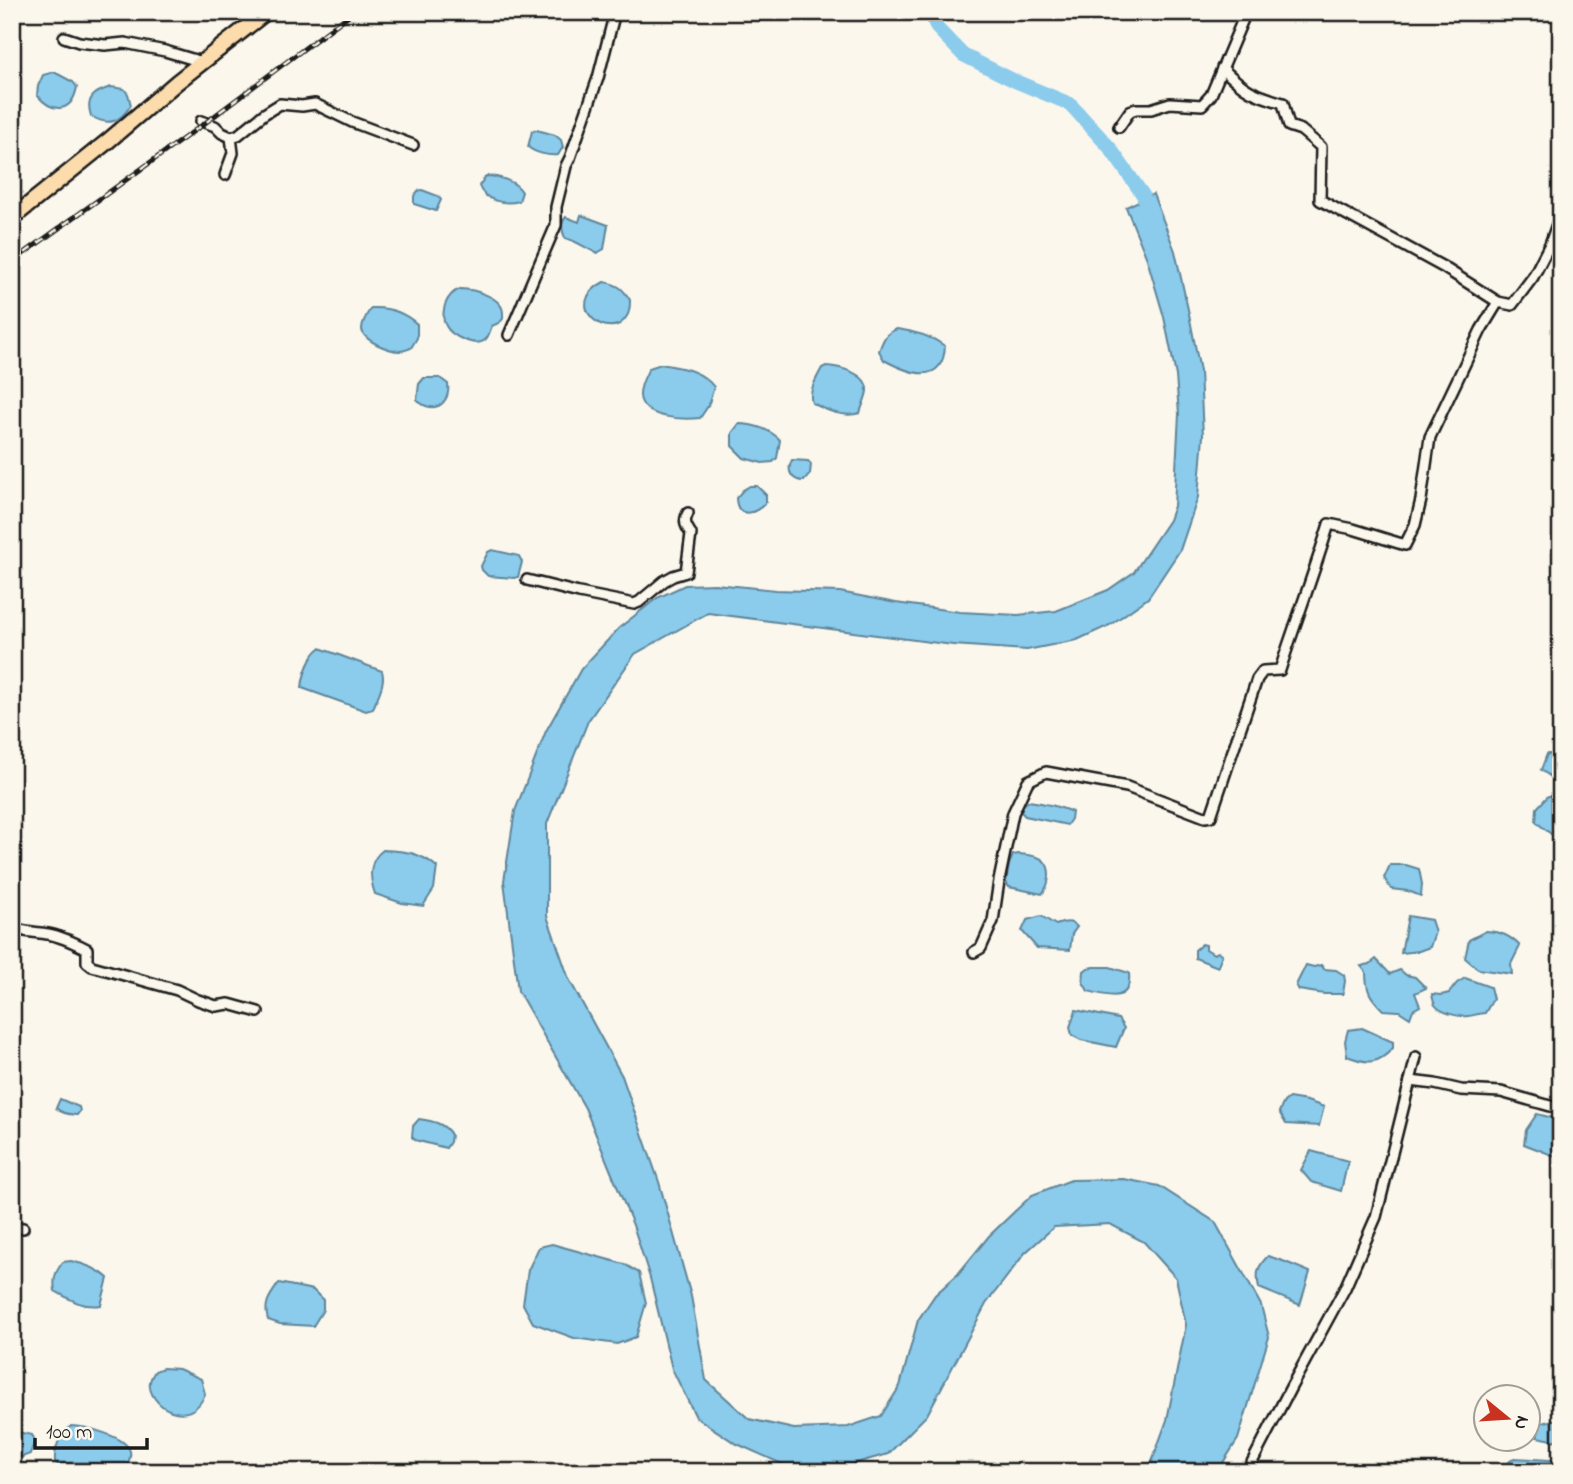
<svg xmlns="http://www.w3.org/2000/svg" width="1573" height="1484" font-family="'Indie Flower',sans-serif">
	<rect width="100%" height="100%" fill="#fbf7ec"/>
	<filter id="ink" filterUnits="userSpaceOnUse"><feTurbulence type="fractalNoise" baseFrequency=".0143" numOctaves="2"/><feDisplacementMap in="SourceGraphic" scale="14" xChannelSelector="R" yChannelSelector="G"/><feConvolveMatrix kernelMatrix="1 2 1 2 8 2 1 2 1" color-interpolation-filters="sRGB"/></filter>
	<g filter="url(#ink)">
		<g fill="#8bcbec" stroke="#5f8599" stroke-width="2">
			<path d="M54 72 73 82 77 87C72 113 53 114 37 95L38 86 43 75Z"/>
			<path d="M111 87 124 89 128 94 131 105C120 122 109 127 91 116 85 98 94 92 111 87Z"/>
			<path d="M537 130 555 135 561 140 563 147 558 155C548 156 535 153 528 147L532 131Z"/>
			<path d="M486 176C498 176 516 181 522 192L519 201C505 205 484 201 479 186Z"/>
			<polygon points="422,190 438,196 441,200 436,211 414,204 414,196 418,191"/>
			<polygon points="1153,194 1175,251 1189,314 1200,371 1203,436 1198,497 1180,550 1148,598 1110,625 1077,640 1027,650 953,645 708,613 635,654 588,721 547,824 547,916 569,979 622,1076 659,1182 691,1296 706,1380 749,1419 794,1429 848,1427 881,1416 900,1386 918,1320 935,1295 958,1274 989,1236 1032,1195 1071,1180 1124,1179 1159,1186 1215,1222 1261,1305 1269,1337 1238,1439 1217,1472 1148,1472 1167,1420 1186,1325 1176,1278 1144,1242 1110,1224 1054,1227 1025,1253 986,1304 927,1415 888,1454 831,1470 791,1468 735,1443 696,1417 672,1369 650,1278 633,1225 585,1108 518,991 504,881 515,811 546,731 581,669 619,628 657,598 685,585 715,584 776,590 840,592 896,603 960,612 1018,615 1056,611 1108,590 1134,572 1169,520 1174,506 1179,414 1176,376 1164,317 1147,259 1126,207"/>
			<path d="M581 215 608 225 604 249 597 253C585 248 577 241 565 238 562 230 560 224 566 217L579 222Z"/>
			<path d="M604 282C617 284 623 288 630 300 630 305 630 312 627 316 611 345 559 305 604 282Z"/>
			<path d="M460 289C473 289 504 297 503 314 503 316 504 318 502 320 500 323 496 324 492 326 490 330 489 337 485 340 475 348 451 336 446 326 442 320 443 312 445 305 448 297 452 292 460 289Z"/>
			<path d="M371 308C389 307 404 312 417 324V338L411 348C408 349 404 351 400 351 390 351 362 341 362 329 362 322 367 314 371 308Z"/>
			<path d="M897 329C913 331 931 336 945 346 943 387 908 373 884 360L879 351C883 340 885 333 897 329Z"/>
			<path d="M661 364C681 368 700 369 714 387L708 406 700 418C683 420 642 419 640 396 639 387 645 376 649 368Z"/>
			<path d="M826 366C840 367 868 373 867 391 866 398 862 406 860 413 843 418 828 411 812 403 808 392 816 379 822 368Z"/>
			<path d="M424 378H440L448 384C451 405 432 415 417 400L419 384Z"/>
			<path d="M739 424C753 424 770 429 780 440L777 458 773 462 762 463 744 458 732 446V433Z"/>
			<path d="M792 460 808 461 811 464 810 474 804 481C792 481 786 471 792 460Z"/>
			<path d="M750 486H757L766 495V502C756 514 737 520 736 498L743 490Z"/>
			<polygon points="492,550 519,556 522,562 518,577 514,578 488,576 482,570 481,566 488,552"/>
			<path d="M320 648 382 671C386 683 377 697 373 709L366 711 302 688C303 675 310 655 320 648Z"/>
			<polygon points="1547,754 1561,755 1561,784 1541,770"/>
			<polygon points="1548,796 1561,796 1561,842 1536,822 1537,808"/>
			<path d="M1029 801C1043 803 1058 806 1072 812L1071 819 1067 825 1025 816 1020 811 1021 806Z"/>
			<path d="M383 850C405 851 420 852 437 867L434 889 423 906 402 903 375 894C369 877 368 861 383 850Z"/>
			<path d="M1019 854C1026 855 1037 855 1043 860 1053 869 1049 886 1042 894L1009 887 1006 882 1009 865 1013 855Z"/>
			<polygon points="1390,865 1406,865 1419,869 1422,884 1421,896 1408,891 1391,889 1384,878"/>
			<path d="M1041 916 1056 925C1064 922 1071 920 1077 927L1072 934 1070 950 1037 948 1022 931 1027 920Z"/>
			<polygon points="1408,916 1431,920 1435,932 1430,947 1419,951 1401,953"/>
			<path d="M1486 931C1501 932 1509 935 1520 946L1511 964 1512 974 1478 969 1465 958 1469 940Z"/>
			<polygon points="1202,944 1206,945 1206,949 1214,954 1218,952 1222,954 1218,967 1195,958 1195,950"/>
			<path d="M1376 959 1390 974 1400 970 1406 975 1415 977 1426 988 1415 993 1420 1006 1413 1010 1410 1018 1399 1011 1383 1010C1370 997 1366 991 1366 972L1361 966 1370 964Z"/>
			<polygon points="1306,965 1314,967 1321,965 1324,969 1336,970 1344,975 1345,981 1343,994 1324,994 1299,990 1296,985"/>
			<path d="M1094 967H1110L1129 973C1132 1004 1107 996 1088 991L1083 982 1084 971 1088 968Z"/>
			<path d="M1465 978 1490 987 1493 999 1485 1013C1479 1013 1473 1016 1468 1016 1458 1017 1441 1013 1435 1005 1434 1003 1432 996 1432 994L1441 995 1449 993 1457 983Z"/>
			<polygon points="1076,1010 1118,1019 1124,1028 1116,1047 1081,1040 1072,1035 1070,1027"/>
			<path d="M1362 1028 1393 1042V1048C1378 1065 1367 1064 1347 1056L1345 1041 1348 1030Z"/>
			<polygon points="1289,1098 1307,1101 1324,1107 1319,1126 1286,1124 1279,1112 1284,1102"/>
			<path d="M60 1099 79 1107 80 1111 77 1115C69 1114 62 1114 56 1108Z"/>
			<polygon points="1537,1114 1561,1120 1561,1156 1557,1157 1524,1144 1526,1130"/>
			<path d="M419 1119C432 1121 445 1123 451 1135L450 1142 446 1148 415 1140 412 1137 413 1126Z"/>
			<polygon points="1311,1151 1348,1161 1341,1191 1311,1182 1301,1170"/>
			<polygon points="552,1244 624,1264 639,1273 646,1303 636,1337 617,1344 574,1338 533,1323 523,1304 528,1270 539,1247"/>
			<path d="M1268 1256 1283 1261 1310 1272 1300 1305 1259 1288C1256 1273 1257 1267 1268 1256Z"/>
			<path d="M71 1261C85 1264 97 1268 108 1278L101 1305C83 1308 71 1300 55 1291 53 1279 55 1272 63 1262Z"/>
			<path d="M279 1283 313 1290 323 1300V1310L313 1326 280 1324 268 1320C263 1303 270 1296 279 1283Z"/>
			<path d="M163 1368 179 1369 201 1379 205 1394C191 1431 146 1406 150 1381 151 1378 153 1374 155 1371Z"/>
			<polygon points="1561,1418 1561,1443 1558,1441 1537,1437 1541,1423"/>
			<path d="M71 1426C84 1426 126 1436 130 1451 132 1457 127 1466 124 1472H73L64 1469 55 1462C54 1448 59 1436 71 1426Z"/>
			<polygon points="12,1431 32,1435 35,1440 30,1454 22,1457 12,1455"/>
			<polygon points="1514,1458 1550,1460 1561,1465 1561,1472 1497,1472"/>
		</g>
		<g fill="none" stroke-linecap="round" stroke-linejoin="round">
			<polyline stroke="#8bcbec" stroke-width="14" points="930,12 937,28 963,55 1015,81 1070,104 1110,148 1143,195 1149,214"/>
			<g stroke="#1c1c1c" stroke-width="14">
				<g id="minor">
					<polyline points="64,37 79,42 105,45 125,43 165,51 202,62"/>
					<path d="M1222 68C1245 91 1253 94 1283 103L1289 126 1301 130 1321 147 1320 200 1443 267 1498 302 1512 305 1533 277 1550 244 1561 213"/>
					<polyline points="201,121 215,126 222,133 231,137 238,135 264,114 280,104 302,106 315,104 352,122 413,145"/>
					<polyline points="1119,127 1130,111 1136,109 1151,109 1170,103 1202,105 1211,95 1246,12"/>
					<polyline points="225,175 233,153 231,137"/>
					<polyline points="509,335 556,225 556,207 566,166 570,158 598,78 615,12"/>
					<path d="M527 580 579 593 634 604 639 602 664 581 673 576 686 572 691 534C686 526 683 522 688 513"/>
					<path d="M12 928C24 932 36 932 48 934 61 936 75 943 87 949V962L92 966 177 990 198 1000 216 1006 229 1004 258 1012"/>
					<path d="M974 952 981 948 993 921 999 881 1013 813 1028 781 1046 772 1127 787 1205 817 1211 816 1257 679 1263 671 1280 670C1296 621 1314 573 1329 524L1353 529 1405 545 1415 525 1421 500 1430 437 1481 330 1498 302"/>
					<polyline points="1410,1081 1435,1084 1461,1090 1501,1092 1561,1109"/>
					<polyline points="12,1227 23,1228"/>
					<polyline points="1247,1472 1291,1387 1345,1288 1376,1217 1416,1057"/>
				</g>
			</g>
			<g stroke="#1c1c1c" stroke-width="19">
				<polyline id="trunk" points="12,218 108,141 177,82 266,12"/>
			</g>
			<use href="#minor" stroke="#fbf7ec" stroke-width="9"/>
			<use href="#trunk" stroke="#fcdcac" stroke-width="14"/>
			<g stroke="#1c1c1c" stroke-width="5">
				<polyline id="rail" points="12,262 205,123 353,12"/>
			</g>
			<use href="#rail" stroke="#fbf7ec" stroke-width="2.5" stroke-dasharray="8" stroke-linecap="butt"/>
		</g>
	</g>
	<rect width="1573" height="1484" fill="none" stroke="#fbf7ec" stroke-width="42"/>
	<rect x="21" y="21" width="1531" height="1442" fill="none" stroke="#1c1c1c" stroke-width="2.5" filter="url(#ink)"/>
	<g transform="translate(1507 1418) rotate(108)"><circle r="33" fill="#fbf7ec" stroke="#a29f99" stroke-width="2"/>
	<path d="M0-5L12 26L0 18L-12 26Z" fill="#c8321e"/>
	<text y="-10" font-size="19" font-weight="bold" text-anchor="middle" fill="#1c1c1c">N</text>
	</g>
	<path d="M35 1438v10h112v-10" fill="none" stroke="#1c1c1c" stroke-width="3.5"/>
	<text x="46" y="1438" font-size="21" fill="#1c1c1c" stroke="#fbf7ec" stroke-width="5" paint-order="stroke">100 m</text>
</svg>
